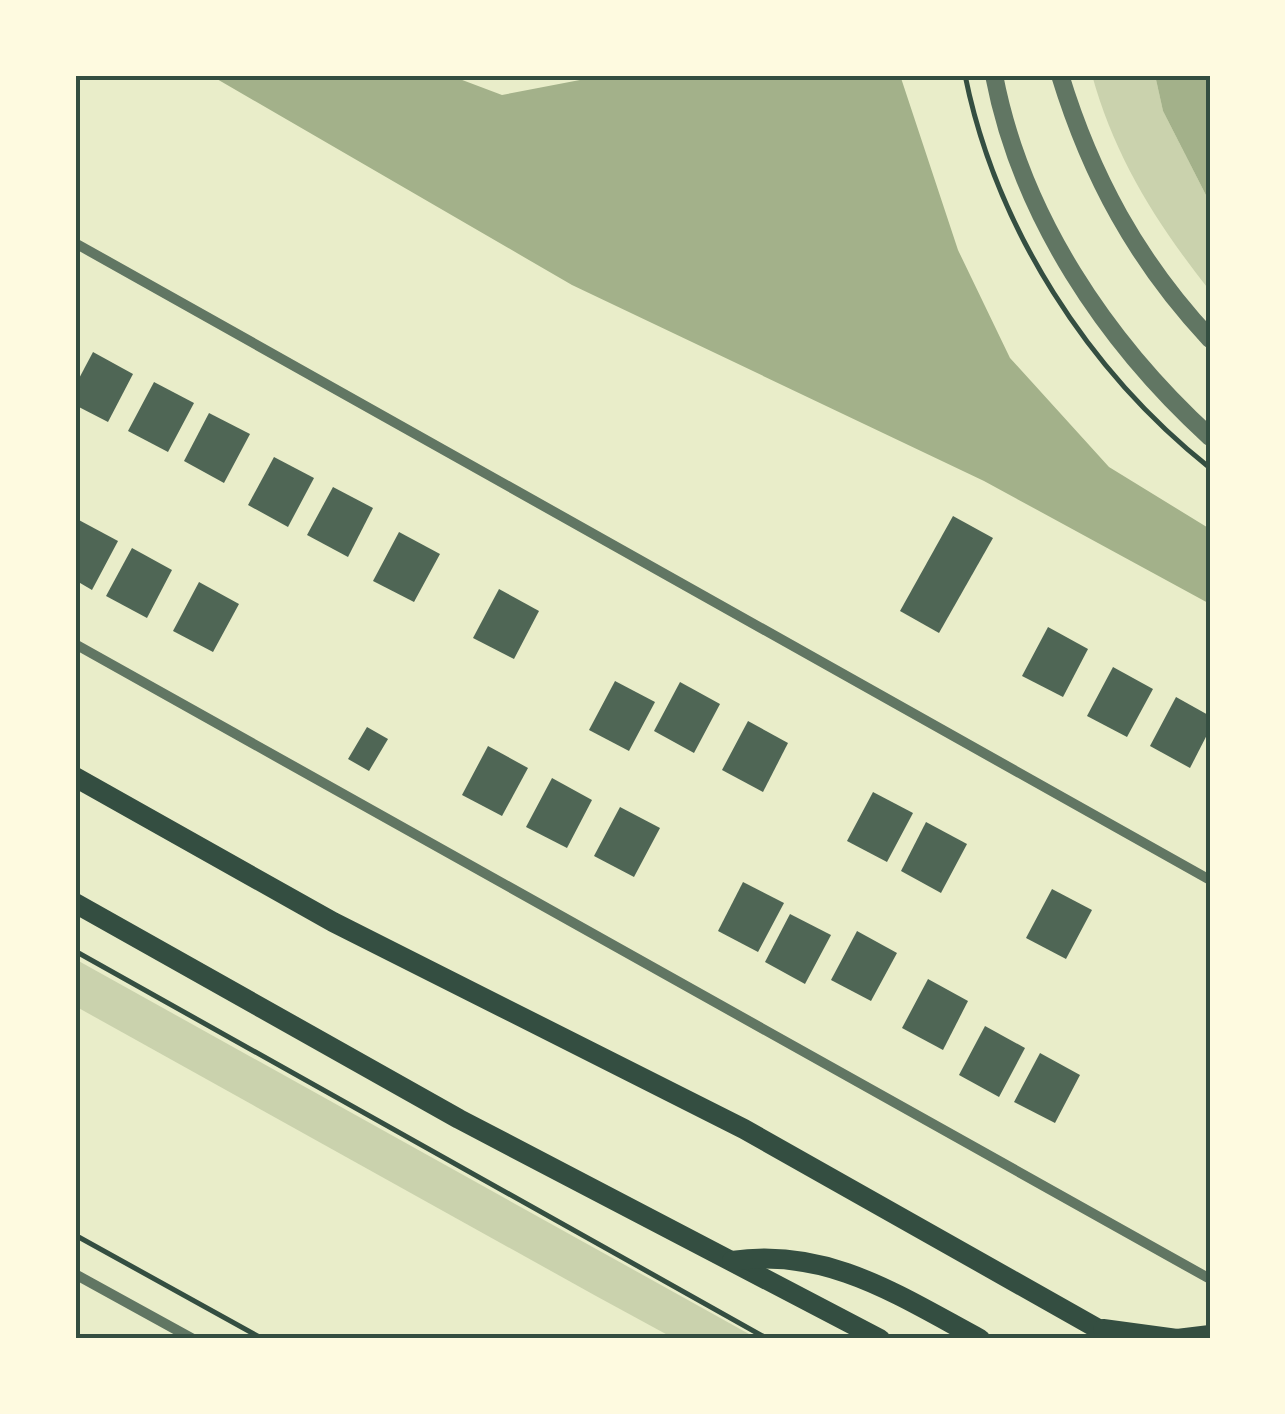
<svg xmlns="http://www.w3.org/2000/svg" width="1285" height="1414" font-family="'PT Sans Narrow',sans-serif">
	<rect width="100%" height="100%" fill="#e9edc9"/>
	<g fill="#cad2ad">
		<path d="M1092 75H1155L1163 111 1210 203V291C1157 224 1115 158 1092 75Z"/>
		<polygon points="75,959 758,1339 675,1339 596,1296 75,1006"/>
	</g>
	<g fill="#a3b18a">
		<polygon points="210,75 449,75 502,95 606,75 900,75 958,250 1010,358 1109,467 1210,529 1210,604 984,481 572,285"/>
		<polygon points="1155,75 1210,75 1210,203 1163,111"/>
	</g>
	<g fill="#4f6655">
		<polygon points="93,352 133,374 108,422 75,405 75,386"/>
		<polygon points="154,382 194,403 168,452 128,431"/>
		<polygon points="209,413 250,434 224,483 184,461"/>
		<polygon points="274,457 314,478 288,527 248,505"/>
		<polygon points="333,487 373,508 348,557 307,535"/>
		<polygon points="953,516 993,538 939,633 900,611"/>
		<polygon points="77,519 118,541 92,590 75,580"/>
		<polygon points="399,532 440,554 414,602 373,581"/>
		<polygon points="132,548 172,570 147,618 106,596"/>
		<polygon points="199,582 239,604 213,652 173,631"/>
		<polygon points="499,589 539,611 514,659 473,638"/>
		<polygon points="1048,627 1088,649 1063,697 1022,676"/>
		<polygon points="1113,667 1153,689 1127,737 1087,716"/>
		<polygon points="615,681 655,702 629,751 589,730"/>
		<polygon points="680,682 720,704 694,753 654,731"/>
		<polygon points="1176,697 1210,716 1210,729 1190,768 1150,746"/>
		<polygon points="748,721 788,743 763,792 722,770"/>
		<polygon points="367,727 388,739 369,771 348,759"/>
		<polygon points="488,746 528,768 502,816 462,795"/>
		<polygon points="552,778 592,800 567,848 526,827"/>
		<polygon points="873,792 913,813 887,862 847,841"/>
		<polygon points="620,807 660,828 634,877 594,856"/>
		<polygon points="926,822 967,844 941,893 901,871"/>
		<polygon points="743,882 784,903 758,952 718,931"/>
		<polygon points="1052,889 1092,910 1066,959 1026,938"/>
		<polygon points="790,914 831,935 805,984 765,962"/>
		<polygon points="857,931 897,953 871,1001 831,980"/>
		<polygon points="928,979 968,1001 943,1050 902,1028"/>
		<polygon points="985,1026 1025,1048 999,1097 959,1075"/>
		<polygon points="1040,1053 1080,1075 1055,1123 1014,1102"/>
	</g>
	<g fill="none" stroke-linecap="round" stroke-linejoin="round">
		<g stroke="#344e41" stroke-width="5">
			<path d="M965 75C996 228 1088 371 1210 468"/>
			<polyline points="75,951 768,1339"/>
			<polyline points="75,1235 263,1339"/>
		</g>
		<g stroke="#617663" stroke-width="10">
			<polyline points="75,243 1210,880"/>
			<polyline points="75,644 1210,1279"/>
			<polyline points="75,1274 193,1339"/>
		</g>
		<g stroke="#617663" stroke-width="18">
			<path d="M994 75C1021 216 1106 342 1210 437"/>
			<path d="M1060 75C1091 176 1137 261 1210 339"/>
		</g>
		<g stroke="#344e41" stroke-width="20">
			<polyline points="75,777 333,922 744,1129 1116,1339"/>
			<polyline points="75,903 459,1119 880,1339"/>
			<path d="M732 1261C827 1247 898 1295 980 1339"/>
			<polyline points="1103,1329 1177,1339 1210,1335"/>
		</g>
	</g>
	<rect width="1285" height="1414" fill="none" stroke="#fefae0" stroke-width="155"/>
	<rect x="78" y="78" width="1130" height="1258" fill="none" stroke="#344e41" stroke-width="4"/>
</svg>
